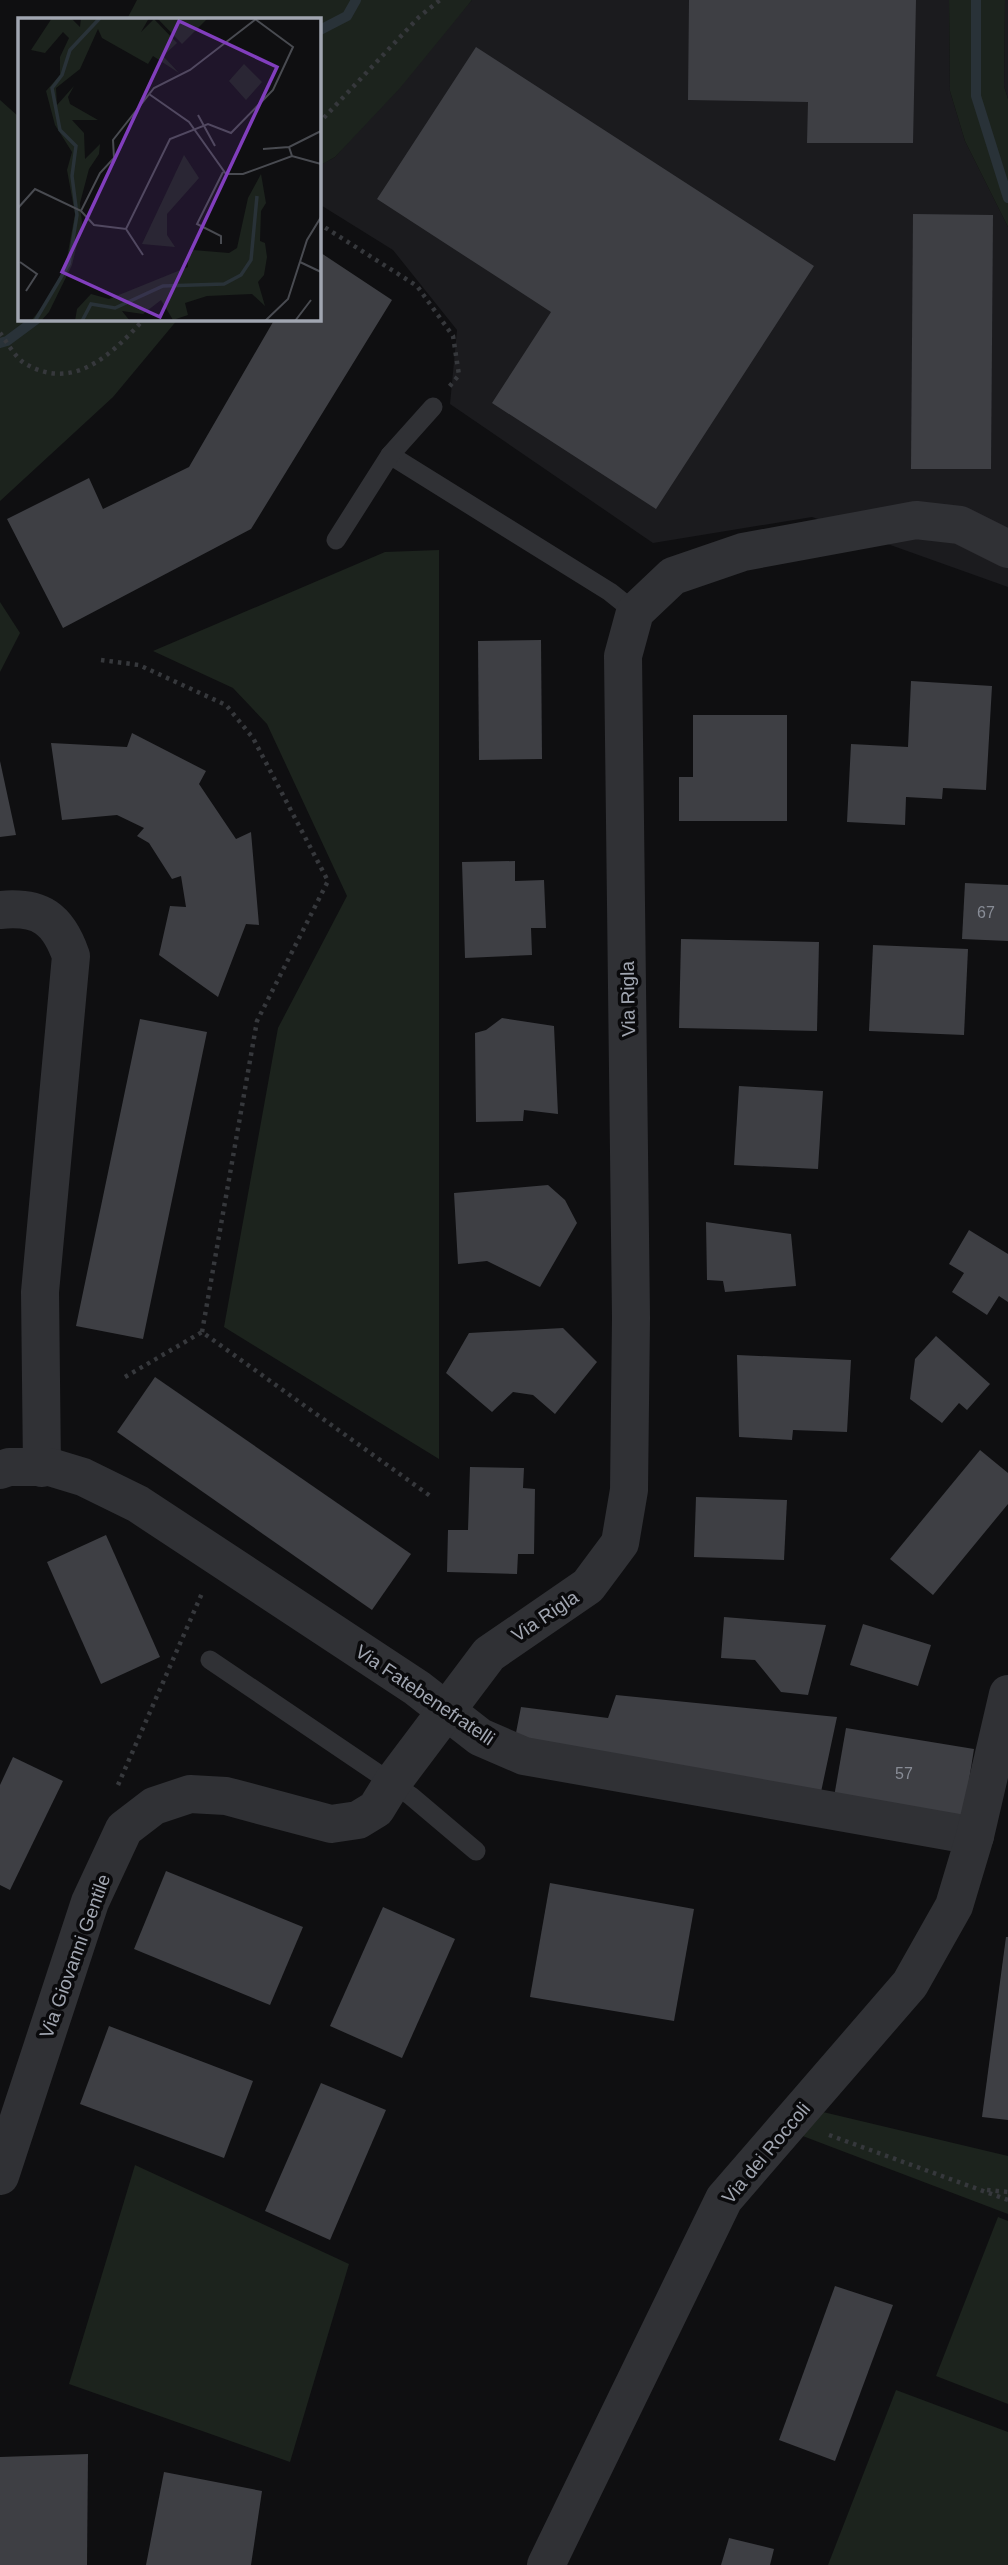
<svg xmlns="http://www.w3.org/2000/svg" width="1008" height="2565" font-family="Arial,sans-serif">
	<rect width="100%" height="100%" fill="#0f0f11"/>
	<g fill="#1b1b1e">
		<polygon points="472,0 949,0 950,91 965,141 1008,227 1008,587 812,517 653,543 450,404 457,330 393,250 319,204 318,166 335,157"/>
		<polygon points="1005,0 1008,0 1008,99 1004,86"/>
	</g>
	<g fill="#1c231d">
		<polygon points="137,0 472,0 400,88 335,157 319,166 318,19 127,19"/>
		<polygon points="949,0 1005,0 1004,86 1008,99 1008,227 965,141 950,91"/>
		<polygon points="0,100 19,117 19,318 178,319 113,397 0,501"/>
		<polygon points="439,550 439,1459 224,1327 278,1028 347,896 267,724 233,688 153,651 385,552"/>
		<polygon points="0,602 20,633 0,672"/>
		<polygon points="823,2112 1008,2156 1008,2214 800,2135"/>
		<polygon points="135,2165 349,2264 290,2462 69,2384"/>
		<polygon points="998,2217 1008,2221 1008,2404 936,2376"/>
		<polygon points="896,2390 1008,2432 1008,2565 828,2565"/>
	</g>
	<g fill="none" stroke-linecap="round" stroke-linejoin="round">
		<g stroke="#293238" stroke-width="10">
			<polyline points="976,0 976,96 1008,198"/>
			<polyline points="318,31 347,16 356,0"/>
			<polyline points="0,343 7,341 38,318"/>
		</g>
	</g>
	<g fill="#3e3f44">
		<polygon points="689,0 916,0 913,143 807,143 808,102 688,100"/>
		<polygon points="476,47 814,266 656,509 492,403 551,312 377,199"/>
		<polygon points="913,214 993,215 991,469 911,469"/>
		<polygon points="318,251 392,300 251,529 63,628 7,519 89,478 103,509 189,467 273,322 266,318 318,318"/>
		<polygon points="541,640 542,759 479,760 478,641"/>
		<polygon points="911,681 992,686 986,790 943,788 942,799 906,797 905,825 847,822 851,744 908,747"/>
		<polygon points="693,715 787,715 787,821 679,821 679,777 693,777"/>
		<polygon points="132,733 206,771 199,784 236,839 251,832 259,925 246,924 218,997 159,955 170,906 186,907 181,876 172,879 149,843 137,836 144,828 117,815 62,820 51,743 127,747"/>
		<polygon points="0,761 16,835 0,837"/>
		<polygon points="515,861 515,881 544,880 546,928 531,928 532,955 465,958 462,862"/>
		<polygon points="965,883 1008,885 1008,941 962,939"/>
		<polygon points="681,939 819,942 817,1031 679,1028"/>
		<polygon points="873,945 968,949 964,1035 869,1031"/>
		<polygon points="502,1018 554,1026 558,1114 524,1110 523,1121 476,1122 475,1033 486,1030"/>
		<polygon points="140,1019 207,1032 143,1339 76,1326"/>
		<polygon points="739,1086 823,1091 818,1169 734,1165"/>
		<polygon points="548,1185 565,1200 577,1223 540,1287 487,1261 458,1264 454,1193"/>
		<polygon points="706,1222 791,1234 796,1286 725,1292 723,1281 707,1280"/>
		<polygon points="969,1230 1008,1254 1008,1302 999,1296 987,1315 952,1292 964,1273 949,1264"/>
		<polygon points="563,1328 597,1362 555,1414 533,1395 513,1392 492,1412 446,1373 469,1333"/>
		<polygon points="936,1336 990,1384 967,1410 959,1403 942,1423 910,1399 915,1359"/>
		<polygon points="737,1355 851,1360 847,1432 793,1430 792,1440 739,1437"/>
		<polygon points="155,1377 411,1554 372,1610 117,1432"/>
		<polygon points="980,1450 1008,1473 1008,1504 933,1595 890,1559"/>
		<polygon points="470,1467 524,1468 523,1488 535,1489 534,1554 518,1554 517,1574 447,1572 448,1530 468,1530"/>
		<polygon points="696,1497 787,1500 784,1560 694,1557"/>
		<polygon points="106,1535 160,1657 101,1684 47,1562"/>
		<polygon points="724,1617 826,1625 808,1695 781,1692 755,1660 721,1658"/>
		<polygon points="863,1624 931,1645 918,1686 850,1665"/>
		<polygon points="616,1695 837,1717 821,1792 514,1743 521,1707 608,1718"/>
		<polygon points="846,1728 974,1749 963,1818 834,1797"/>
		<polygon points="13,1757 63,1781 10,1890 0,1885 0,1785"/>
		<polygon points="166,1871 303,1927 270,2005 134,1949"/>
		<polygon points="550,1883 694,1909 674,2021 530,1997"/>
		<polygon points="383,1907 455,1939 402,2058 330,2026"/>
		<polygon points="1006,1937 1008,1937 1008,2120 982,2117"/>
		<polygon points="109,2026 253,2081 224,2158 80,2104"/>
		<polygon points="321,2083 386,2110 330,2240 265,2211"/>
		<polygon points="835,2286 893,2305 835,2461 779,2440"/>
		<polygon points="88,2454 87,2565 0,2565 0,2457"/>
		<polygon points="164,2472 262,2491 251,2565 146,2565"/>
		<polygon points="729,2538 774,2549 770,2565 721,2565"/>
	</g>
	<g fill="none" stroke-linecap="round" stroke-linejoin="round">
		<g stroke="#36383c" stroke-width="4.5" stroke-dasharray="3.5 5" stroke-linecap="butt">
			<polyline points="318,124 419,17 440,0"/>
			<polyline points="318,223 417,286 453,336 459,375 449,387"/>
			<path d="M0 333C7 342 15 357 24 363 74 393 112 354 145 318"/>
			<polyline points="101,660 139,665 226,705 253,738 328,881 257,1021 202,1332"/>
			<polyline points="125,1377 202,1332 433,1498"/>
			<polyline points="118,1785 203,1591"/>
			<polyline points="829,2135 1008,2200"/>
			<polyline points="987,2190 1008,2192"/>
		</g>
		<g stroke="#303135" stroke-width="19">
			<polyline points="390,455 610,592 635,612"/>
			<polyline points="336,540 390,455 433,407"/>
			<polyline points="210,1660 411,1796 476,1851"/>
		</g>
		<g stroke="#303135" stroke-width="38">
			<path d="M0 910C41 906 58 919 71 956L40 1292 42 1468"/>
			<polyline points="0,1470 9,1467 50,1467 83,1477 138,1504 417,1688 480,1737 524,1756 975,1836"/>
			<polyline points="0,2176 90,1902 124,1829 154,1806 190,1794 226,1796 331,1824 358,1820 376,1809 392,1783 489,1654 588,1586 620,1543 629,1490 631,1318 623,656 635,612 673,576 743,552 916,520 960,525 1008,549"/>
			<polyline points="546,2565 724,2199 910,1984 954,1906 975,1836 1008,1694"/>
		</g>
	</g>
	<g text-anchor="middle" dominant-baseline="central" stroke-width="7" stroke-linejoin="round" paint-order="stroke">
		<g font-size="16" fill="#888c96">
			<text x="986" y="912">67</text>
			<text x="904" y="1773">57</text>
		</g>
		<g font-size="19" fill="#a1a6b1" stroke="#0a0a0c">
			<text transform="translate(628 999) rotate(-91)">Via Rigla</text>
			<text transform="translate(545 1616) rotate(-34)">Via Rigla</text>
			<text transform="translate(425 1695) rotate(34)">Via Fatebenefratelli</text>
			<text transform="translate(75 1956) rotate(-70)">Via Giovanni Gentile</text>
			<text transform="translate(766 2153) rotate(-50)">Via dei Roccoli</text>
		</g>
	</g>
	<g transform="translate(18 18)">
		<rect width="303" height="303" fill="#0f0f11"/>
		<path d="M34 0H53L62 9 63 0H131L123 14 136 1 159 25 145 38 161 55 135 38 130 46 84 20 80 11 62 51 38 70 39 87 56 68 50 79 52 86 80 102H54L66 115 67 141 82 126 81 136 71 151 62 185 64 205 54 247 31 294 23 303H13L31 280 48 245 57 196 49 152 54 134 37 107 28 73 42 57V39L51 20 45 14 27 35 13 32ZM139 0H190L164 26ZM226 46 244 64 228 82 211 63ZM166 137 181 160 149 196V217L157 229 124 226ZM243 156 248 185 243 193 242 223 247 225 249 239 246 257 240 264 247 288 234 276 189 278 167 285 170 297 155 302 143 282 125 296 104 293 112 303H57L59 291 73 276 91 281 170 249 169 237 175 232 211 235 219 230 230 180Z" fill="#1c231d"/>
		<path fill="none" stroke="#293238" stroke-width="3.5" d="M17 303 51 246 59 197 54 158 58 128 42 112 34 70 44 57 52 32 82 0M64 303 73 286 97 290 145 268 206 266 223 257 233 242 239 178"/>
		<path fill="none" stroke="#494b51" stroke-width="2" d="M131 76 171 104 208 156H225L274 138 303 146M180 97 197 128M245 131 271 129M274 138 271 129 303 113M0 190 17 171 63 193 82 155 96 140 95 122 136 70 172 52 238 1M63 193 76 207 108 211 152 121 190 106 213 115 255 72 275 29 237 1M108 211 125 237M203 226V218L179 206 205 154M2 244 19 256 8 273M282 244 303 254M177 303H210M247 303 270 281 289 222 303 199M277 303 293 282"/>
		<path fill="#813ebd" fill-opacity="0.15" stroke="#813ebd" stroke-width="3.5" d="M161 3 259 49 142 299 44 254Z"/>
		<rect width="303" height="303" fill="none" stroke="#a1a6b1" stroke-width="3.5"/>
	</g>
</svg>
